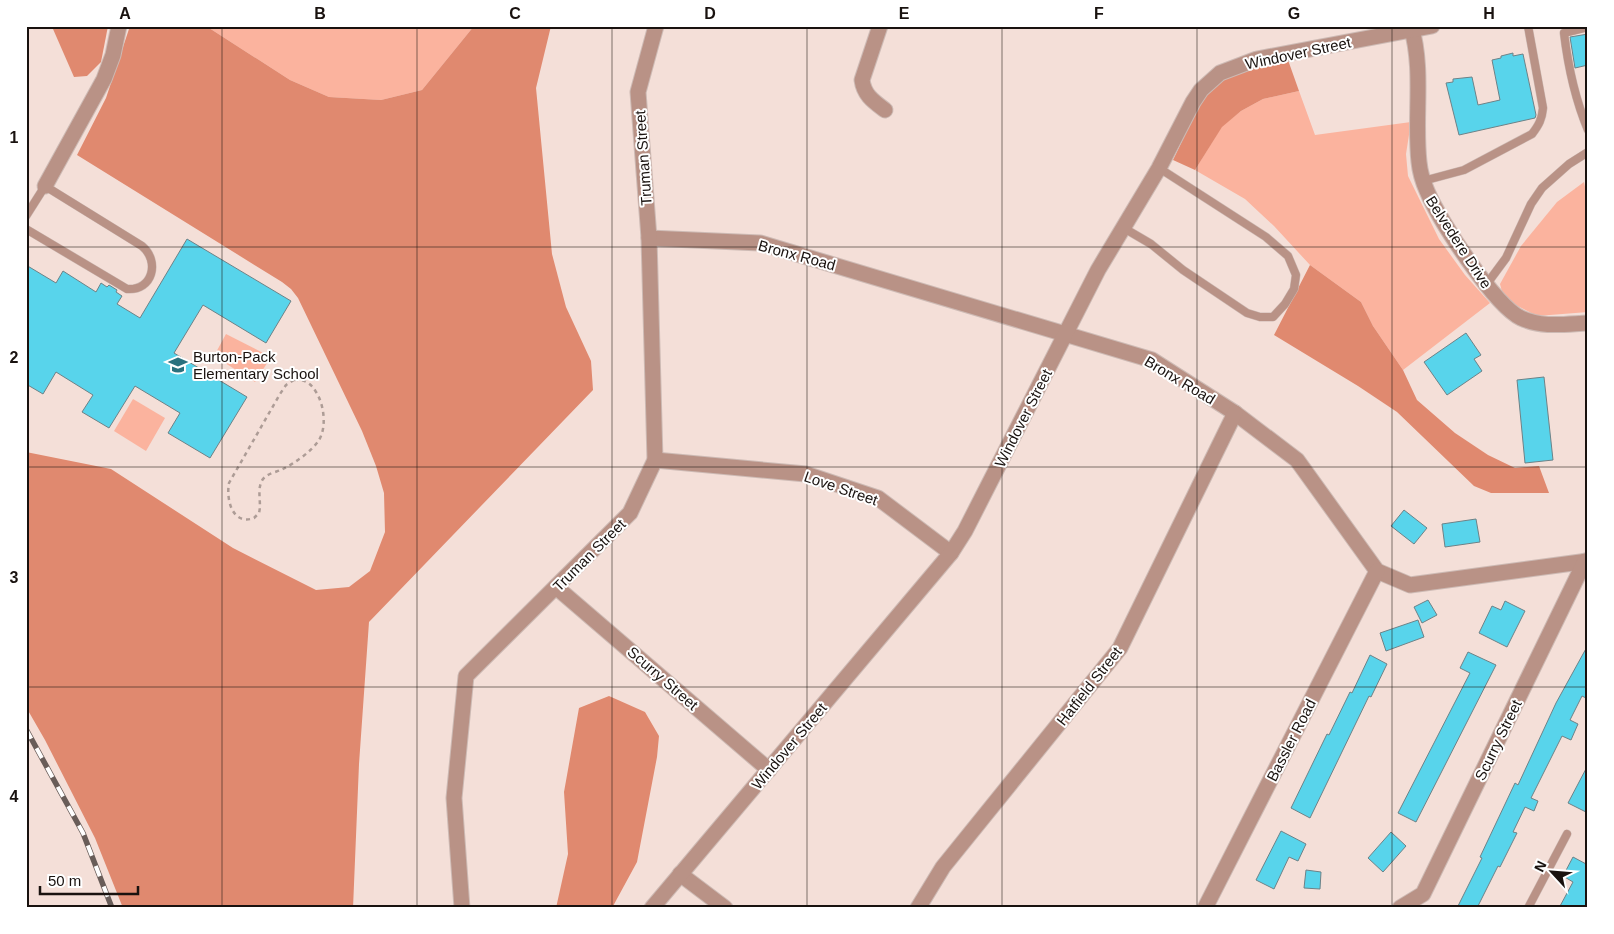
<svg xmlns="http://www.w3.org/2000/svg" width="1614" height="934" font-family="Helvetica,sans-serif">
	<rect width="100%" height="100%" fill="#f4dfd8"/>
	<g fill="#fbb39e">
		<polygon points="206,26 474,26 422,90 381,100 329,97 290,80"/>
		<polygon points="1299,91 1315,135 1411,122 1406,154 1408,176 1439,239 1465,275 1490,303 1403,370 1373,326 1361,302 1310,265 1274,226 1245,199 1195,170 1222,126 1241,111 1263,99"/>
		<polygon points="1584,182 1588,200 1588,312 1537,316 1504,299 1500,284 1521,246 1557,202"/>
		<polygon points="226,334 271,357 255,382 214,356"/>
		<polygon points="133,399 165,418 146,451 114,431"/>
	</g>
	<g fill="#e0896f">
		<polygon points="53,26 108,26 101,62 87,76 74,77 53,29"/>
		<polygon points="130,26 206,26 290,80 329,97 381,100 422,90 474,26 551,26 536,88 552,254 566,307 591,361 593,390 369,622 359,764 353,908 123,908 95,838 45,740 26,707 26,452 111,469 233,548 316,590 349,587 370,571 385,532 384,493 376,466 362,431 298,298 291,289 282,282 77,155 106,98"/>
		<path d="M1288 60 1299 91 1263 99 1241 111 1222 127 1195 170 1173 160C1184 138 1193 114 1207 94 1220 75 1266 65 1288 60Z"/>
		<polygon points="1310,265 1361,302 1373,326 1403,370 1417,400 1455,433 1488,455 1515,468 1539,466 1549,493 1491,493 1474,486 1397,412 1358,386 1274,335"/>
		<polygon points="609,696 645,712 659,736 657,757 637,862 612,908 556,908 568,854 564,792 579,708"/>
	</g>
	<g fill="#58d4eb" stroke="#6d8287">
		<polygon points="1588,34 1588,65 1575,68 1570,37"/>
		<polygon points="1513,53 1513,56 1523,54 1536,115 1535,118 1459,135 1446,83 1453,82 1453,79 1472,77 1478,105 1500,100 1492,60 1501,58 1501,56"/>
		<polygon points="187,239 291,301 266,343 203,305 174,353 247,397 210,458 168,433 180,413 135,386 109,428 82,412 93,395 56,372 43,394 26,384 26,265 56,283 63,271 96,292 101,283 107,287 109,285 117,290 116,292 122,296 117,304 140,318"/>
		<polygon points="1466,333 1481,355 1474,359 1482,371 1447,395 1424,362"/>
		<polygon points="1544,377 1553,460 1525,463 1517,380"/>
		<polygon points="1404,510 1427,528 1414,544 1391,526"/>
		<polygon points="1476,519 1480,542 1445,547 1442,524"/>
		<polygon points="1428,600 1437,615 1422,623 1414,607"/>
		<polygon points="1505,601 1525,611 1507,647 1479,633 1492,606 1501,610"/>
		<polygon points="1418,620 1424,637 1386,651 1380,633"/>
		<polygon points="1588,645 1588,699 1582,696 1570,720 1578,724 1571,740 1562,736 1531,798 1538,801 1534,811 1525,807 1513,832 1517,833 1500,867 1498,866 1477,908 1457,908 1482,858 1480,857 1515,783 1518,785 1556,703"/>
		<polygon points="1468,652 1496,665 1416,822 1398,813 1470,673 1460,668"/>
		<polygon points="1370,655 1387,664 1371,697 1369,696 1310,818 1291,808 1327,734 1329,735 1350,692 1352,693"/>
		<polygon points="1588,765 1588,813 1568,803"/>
		<polygon points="1281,831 1306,844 1298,861 1289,857 1274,889 1256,880"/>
		<polygon points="1391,832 1406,846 1383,872 1368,858"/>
		<polygon points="1573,857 1588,865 1588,908 1559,908 1573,882 1563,876"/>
		<polygon points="1306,870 1321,872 1320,889 1304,888"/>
	</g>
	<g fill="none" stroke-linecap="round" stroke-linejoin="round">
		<g stroke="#cdbab4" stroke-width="9">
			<g id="lane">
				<path d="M1588 27 1564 33C1568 66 1575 99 1588 130"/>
				<path d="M1423 181 1464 170 1532 134C1539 125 1542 119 1543 108L1528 26"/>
				<path d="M26 216 45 186 142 246C160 261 153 291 127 289L26 229"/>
				<polyline points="1122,227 1151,244 1183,270 1247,313 1260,317 1273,317 1285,304 1294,289 1296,275 1288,256 1266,237 1159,168"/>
				<polyline points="1486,285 1506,258 1531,204 1542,188 1569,164 1588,152"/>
				<polyline points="1528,908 1567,834"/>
			</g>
		</g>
		<g stroke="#cdbab4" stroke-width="17">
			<g id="street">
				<path d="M880 26 862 80C864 95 873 101 885 110"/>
				<path d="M1411 26C1424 70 1414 117 1419 162 1420 172 1423 182 1427 191 1439 220 1494 305 1521 318 1542 328 1565 324 1588 323"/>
				<polyline points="45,186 104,79 113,55 119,26"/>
				<polyline points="649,238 760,243 1152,360 1235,413 1297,460 1377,571 1410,585 1588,561"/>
				<polyline points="655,460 806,474 878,498 951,553"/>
				<polyline points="556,587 769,770"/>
				<polyline points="680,874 725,908"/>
				<polyline points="462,908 454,798 466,676 630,513 655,460 649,238 638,92 656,26"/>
				<polyline points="652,908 951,553 965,531 1098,270 1159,168 1193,102 1201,90 1220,73 1257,59 1432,26"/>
				<polyline points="918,908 943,867 1120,648 1235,413"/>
				<polyline points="1205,908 1377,571"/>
				<polyline points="1400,908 1423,894 1585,561"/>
			</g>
		</g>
		<path stroke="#ad9c96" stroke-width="2.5" stroke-dasharray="4 4" stroke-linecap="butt" d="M294 380C304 379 311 383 316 392 324 404 327 427 319 440 312 451 295 463 283 469 277 472 268 473 263 479 256 489 262 502 259 513L254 518C232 526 226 499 229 483L280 394 286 385Z"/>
		<use href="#lane" stroke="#b99286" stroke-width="8"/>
		<use href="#street" stroke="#b99286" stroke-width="15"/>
		<g stroke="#695d59" stroke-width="5.5">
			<polyline id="rail" points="26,729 83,833 112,908"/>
		</g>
		<use href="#rail" stroke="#fff" stroke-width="4" stroke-dasharray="11" stroke-linecap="butt"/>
	</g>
	<path fill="none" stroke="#19120f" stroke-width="1" stroke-opacity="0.55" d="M222 26V908M417 26V908M612 26V908M807 26V908M1002 26V908M1197 26V908M1392 26V908M26 247H1588M26 467H1588M26 687H1588"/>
	<defs>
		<g id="school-bare" transform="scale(1.5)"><path d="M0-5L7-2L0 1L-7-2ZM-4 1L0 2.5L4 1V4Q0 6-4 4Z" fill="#2a717e" stroke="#fff" stroke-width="2.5" paint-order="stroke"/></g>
	</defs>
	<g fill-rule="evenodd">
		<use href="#school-bare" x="178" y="365"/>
	</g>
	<g text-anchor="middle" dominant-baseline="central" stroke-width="4" stroke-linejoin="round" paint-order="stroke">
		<g font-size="15" fill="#19120f" stroke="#fff">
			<text transform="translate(1298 53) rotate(-12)">Windover Street</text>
			<text transform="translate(643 158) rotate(-94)">Truman Street</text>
			<text transform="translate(1459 242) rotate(57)">Belvedere Drive</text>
			<text transform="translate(797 255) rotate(15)">Bronx Road</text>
			<text transform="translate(1180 380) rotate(31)">Bronx Road</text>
			<text transform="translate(1023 418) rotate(-63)">Windover Street</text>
			<text transform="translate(841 488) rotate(19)">Love Street</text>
			<text transform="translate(589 555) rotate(-45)">Truman Street</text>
			<text transform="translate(663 678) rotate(41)">Scurry Street</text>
			<text transform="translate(1089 686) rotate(-52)">Hatfield Street</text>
			<text transform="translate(1291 740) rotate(-63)">Bassler Road</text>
			<text transform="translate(1498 740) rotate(-64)">Scurry Street</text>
			<text transform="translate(789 746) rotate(-50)">Windover Street</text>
		</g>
		<g font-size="15" fill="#19120f" stroke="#fff" text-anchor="start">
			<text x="193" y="356">Burton-Pack<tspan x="193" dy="17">Elementary School</tspan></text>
		</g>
	</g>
	<rect width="1614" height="934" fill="none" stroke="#ffffff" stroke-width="55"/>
	<g transform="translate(1552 872) rotate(296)" stroke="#ffffff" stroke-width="4" paint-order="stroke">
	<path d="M0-4L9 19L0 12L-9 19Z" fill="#19120f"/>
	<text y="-8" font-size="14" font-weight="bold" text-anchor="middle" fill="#19120f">N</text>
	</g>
	<path d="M40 886v8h98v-8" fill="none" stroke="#19120f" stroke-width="2.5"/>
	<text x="48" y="886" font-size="15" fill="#19120f" stroke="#ffffff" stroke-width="4" paint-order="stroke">50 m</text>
	<rect x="28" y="28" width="1558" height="878" fill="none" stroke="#19120f" stroke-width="2"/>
	<g font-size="16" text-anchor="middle" font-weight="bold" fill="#19120f">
		<text x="125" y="19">A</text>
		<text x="320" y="19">B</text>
		<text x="515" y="19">C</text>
		<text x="710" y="19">D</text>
		<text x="904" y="19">E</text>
		<text x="1099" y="19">F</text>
		<text x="1294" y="19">G</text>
		<text x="1489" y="19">H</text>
		<text x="14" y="143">1</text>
		<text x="14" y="363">2</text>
		<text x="14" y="583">3</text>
		<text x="14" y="802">4</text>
	</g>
</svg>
